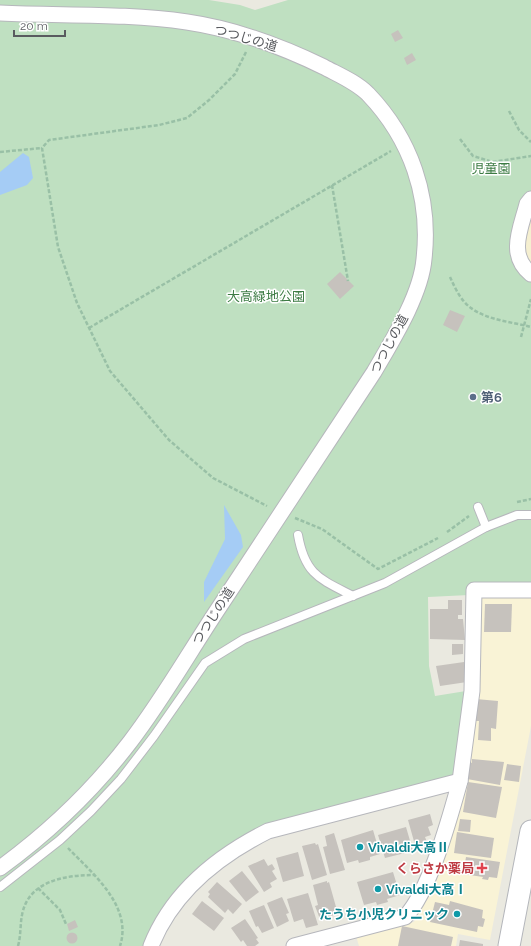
<svg xmlns="http://www.w3.org/2000/svg" width="531" height="946" font-family="Raleway,'Noto Sans JP',sans-serif">
	<rect width="100%" height="100%" fill="#eae9e0"/>
	<polygon fill="#f9f3d6" points="483,596 531,596 531,726 490,940 458,934 456,946 359,946 356,936 414,922 442,860 477,601"/>
	<polygon fill="#bfe0c1" points="0,0 209,0 240,5 255,10 288,0 531,0 531,582 469,584 469,595 428,597 429,666 435,696 466,691 457,772 451,776 289,819 232,844 210,858 190,877 144,946 0,946"/>
	<polygon fill="#f5efd0" points="531,205 531,270 521,241"/>
	<g fill="#a5ccf5">
		<polygon points="23,153 29,157 33,178 27,185 0,195 0,172"/>
		<polygon points="224,505 241,535 243,547 204,602 204,582 225,539"/>
	</g>
	<g fill="#c6c2bd">
		<polygon points="398,30 403,38 395,42 391,34"/>
		<polygon points="412,53 416,60 407,65 404,58"/>
		<polygon points="340,272 354,286 340,299 327,284"/>
		<polygon points="450,310 465,316 457,332 443,325"/>
		<polygon points="448,600 462,600 462,615 458,615 458,619 463,619 465,640 430,639 430,609 448,609"/>
		<polygon points="485,604 512,604 511,632 484,632"/>
		<polygon points="452,644 463,644 463,654 452,655"/>
		<polygon points="464,662 467,682 440,686 436,666"/>
		<polygon points="476,699 498,701 496,729 491,728 491,741 478,740 479,721 475,721"/>
		<polygon points="472,759 504,762 500,785 467,779 470,762 472,763"/>
		<polygon points="507,764 521,766 519,782 504,780"/>
		<polygon points="468,782 502,787 496,818 463,812"/>
		<polygon points="430,814 433,825 428,827 431,835 425,837 427,842 415,845 408,820"/>
		<polygon points="460,819 471,820 470,832 458,831"/>
		<polygon points="406,827 413,851 385,858 378,835"/>
		<polygon points="373,830 380,854 370,857 370,860 359,863 358,860 347,863 341,840"/>
		<polygon points="457,832 494,838 491,858 454,853"/>
		<polygon points="334,833 345,870 330,874 323,847 327,846 325,836"/>
		<polygon points="315,843 316,845 318,844 327,875 312,880 302,846"/>
		<polygon points="298,852 304,876 283,882 276,858"/>
		<polygon points="466,857 500,862 497,878 489,877 488,880 482,879 483,877 463,874"/>
		<polygon points="264,859 268,866 272,864 275,869 272,871 277,879 270,883 272,887 264,892 248,866"/>
		<polygon points="242,871 259,892 246,902 229,881"/>
		<polygon points="393,872 400,895 387,899 388,902 377,905 376,902 364,905 357,882"/>
		<polygon points="327,881 327,883 329,882 338,914 320,919 315,906 318,905 313,885"/>
		<polygon points="217,882 242,904 233,914 228,909 225,913 208,897 210,894 208,892"/>
		<polygon points="308,893 318,925 306,928 303,919 294,922 287,899"/>
		<polygon points="282,897 289,913 286,914 289,921 277,927 267,903"/>
		<polygon points="202,901 224,918 214,931 192,914"/>
		<polygon points="450,901 483,910 482,918 485,919 483,927 478,926 477,932 430,922 435,902 449,905"/>
		<polygon points="264,905 274,928 262,933 258,926 256,927 249,911"/>
		<polygon points="245,919 258,938 256,939 259,943 255,946 247,946 243,940 241,942 231,928"/>
		<polygon points="75,920 78,927 69,931 67,924"/>
		<polygon points="402,926 453,937 451,946 398,946"/>
		<circle cx="72" cy="938" r="5.5"/>
		<polygon points="460,940 483,944 483,946 459,946"/>
	</g>
	<g fill="none" stroke-linecap="round" stroke-linejoin="round">
		<g stroke="#b6b7bc" stroke-width="10">
			<g id="lane">
				<polyline points="478,507 486,527"/>
				<path d="M298 535C305 575 320 579 353 596"/>
				<polyline points="0,887 60,840 91,811 121,779 154,736 205,663 244,639 385,583 486,527 517,515 531,515"/>
			</g>
		</g>
		<g stroke="#b6b7bc" stroke-width="17">
			<g id="street">
				<path d="M0 13C62 16 125 13 187 22 235 29 281 46 324 67 339 75 356 82 368 94 411 139 431 197 424 259 421 295 392 341 374 372 322 450 271 528 220 606 190 651 163 699 130 742 94 789 48 833 0 868"/>
				<path d="M531 199 527 204C521 228 507 255 531 274"/>
				<polyline points="460,781 472,691 474,590 531,590"/>
				<path d="M151 946C172 893 218 856 268 831L460 781C450 817 430 891 405 917L294 946"/>
			</g>
		</g>
		<g stroke="#b4b6bb" stroke-width="23">
			<polyline id="secondary" points="509,946 531,831"/>
		</g>
		<g stroke="#99c0a6" stroke-width="2.5" stroke-dasharray="4 2" stroke-linecap="butt">
			<polyline points="246,52 235,74 209,100 187,118 159,125 49,140 42,148 58,247 77,303 110,371 169,440 213,478 267,506"/>
			<polyline points="509,111 519,130 531,142"/>
			<polyline points="460,139 473,156 493,162 531,156"/>
			<polyline points="0,152 42,148"/>
			<polyline points="332,185 348,281"/>
			<path d="M450 277C455 288 461 301 471 308 487 320 512 322 531 327"/>
			<polyline points="89,328 391,151"/>
			<polyline points="521,337 531,299"/>
			<polyline points="517,502 531,499"/>
			<polyline points="295,518 322,529 378,569 438,538"/>
			<polyline points="447,532 469,516"/>
			<path d="M68 848C92 873 133 906 120 946"/>
			<polyline points="38,888 60,910 66,924"/>
			<path d="M18 946C21 936 20 925 22 915 28 881 65 875 94 875"/>
		</g>
		<use href="#lane" stroke="#fff" stroke-width="8"/>
		<use href="#street" stroke="#fff" stroke-width="15"/>
		<use href="#secondary" stroke="#fff" stroke-width="21"/>
	</g>
	<circle fill="#5c6f8a" stroke="#fff" stroke-width="1.5" cx="473" cy="397" r="4"/>
	<g fill="#0f9aa8" stroke="#fff" stroke-width="1.5">
		<circle cx="360" cy="847" r="4"/>
		<circle cx="378" cy="889" r="4"/>
		<circle cx="457" cy="914" r="4"/>
	</g>
	<path fill="#e0444e" stroke="#fff" stroke-width="1.5" d="M480 862h4v4h4v4h-4v4h-4v-4h-4v-4h4z"/>
	<g text-anchor="middle" dominant-baseline="central" stroke-width="3" stroke-linejoin="round" paint-order="stroke">
		<g font-size="13" fill="#595b5f" stroke="#fff">
			<text transform="translate(246 38) rotate(16)">つつじの道</text>
			<text transform="translate(389 344) rotate(-62)">つつじの道</text>
			<text transform="translate(213 616) rotate(-57)">つつじの道</text>
		</g>
		<g font-size="13" fill="#3c7b43" stroke="#fff">
			<text x="491" y="168">児童園</text>
			<text x="266" y="296">大高緑地公園</text>
		</g>
		<g font-size="13" font-weight="bold" fill="#4e5e75" stroke="#fff" text-anchor="start">
			<text x="481" y="397">第6</text>
		</g>
		<g font-size="13" font-weight="bold" fill="#0d838f" stroke="#fff" text-anchor="start">
			<text x="368" y="847">Vivaldi大高Ⅱ</text>
			<text x="386" y="889">Vivaldi大高Ⅰ</text>
			<text x="449" y="914" text-anchor="end">たうち小児クリニック</text>
		</g>
		<g font-size="13" font-weight="bold" fill="#be3a42" stroke="#fff" text-anchor="end">
			<text x="474" y="868">くらさか薬局</text>
		</g>
	</g>
	<path d="M14 30v6h51v-6" fill="none" stroke="#595b5f" stroke-width="2"/>
	<text x="20" y="30" font-size="12" fill="#595b5f" stroke="#ffffff" stroke-width="3" paint-order="stroke">20 m</text>
</svg>
